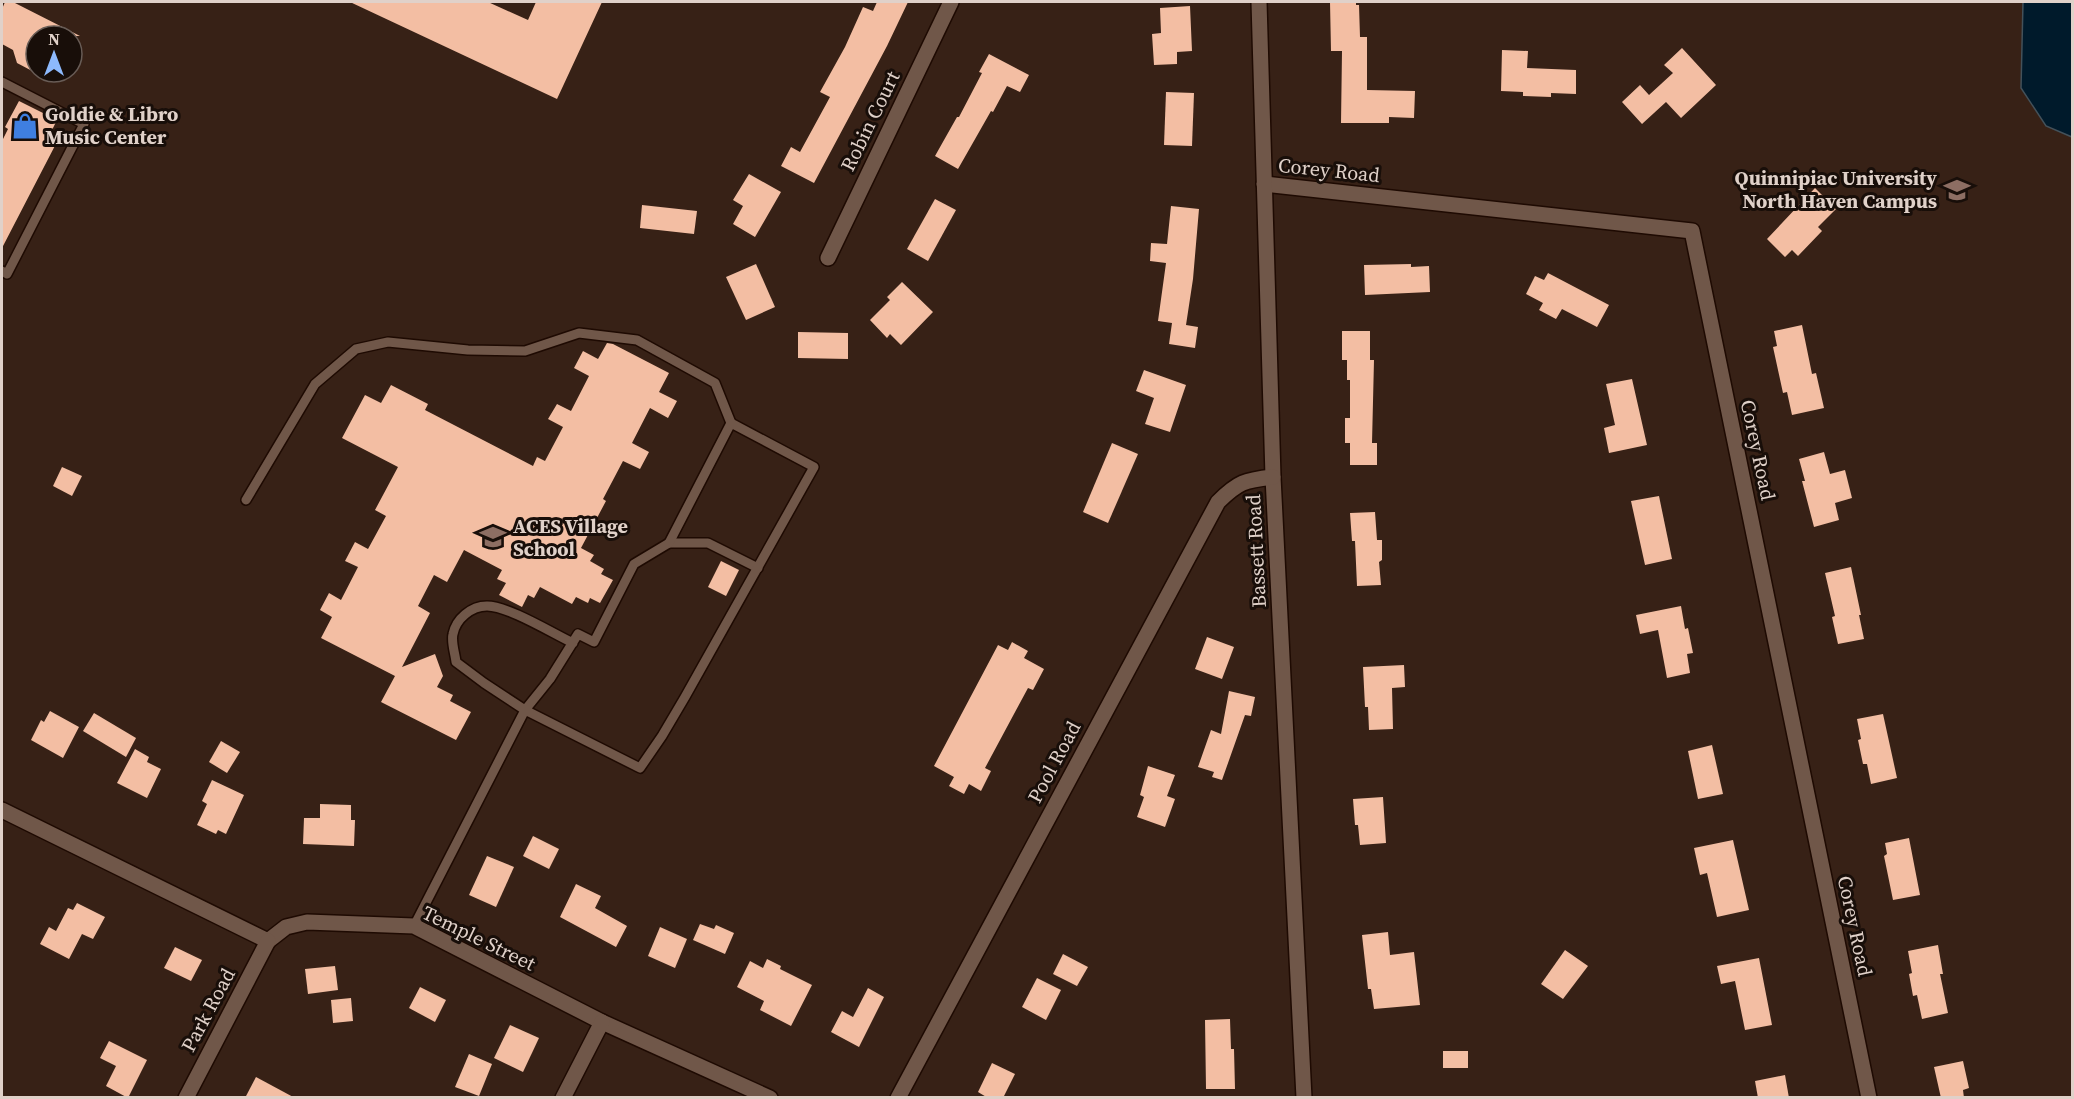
<svg xmlns="http://www.w3.org/2000/svg" width="2074" height="1099" font-family="'Source Serif 4',serif">
	<rect width="100%" height="100%" fill="#372116"/>
	<polygon fill="#001a2b" stroke="#43515a" stroke-width="1.5" points="2023,2 2072,2 2072,137 2046,126 2021,88"/>
	<g fill="#f3bea3">
		<polygon points="5,2 13,2 80,36 36,36 36,73 17,63 13,50 2,44 2,9"/>
		<polygon points="350,2 488,2 528,20 536,2 602,2 557,99"/>
		<polygon points="877,2 908,2 887,46 814,183 781,166 791,147 800,152 830,97 820,92 845,47 863,7 873,11"/>
		<polygon points="1330,2 1356,2 1356,5 1359,5 1360,37 1367,37 1367,90 1415,91 1414,118 1389,117 1389,123 1341,123 1342,51 1331,51"/>
		<polygon points="1190,6 1192,51 1177,52 1177,64 1154,65 1152,34 1161,33 1160,8"/>
		<polygon points="1682,48 1716,85 1681,118 1666,102 1642,124 1622,102 1640,85 1649,95 1673,73 1664,65"/>
		<polygon points="1502,50 1528,51 1527,68 1576,70 1576,94 1551,93 1551,97 1523,96 1523,92 1501,91"/>
		<polygon points="989,54 1029,75 1020,92 1007,86 993,112 991,111 958,169 935,156 957,117 959,117 982,73 979,72"/>
		<polygon points="1166,92 1194,93 1192,146 1164,145"/>
		<polygon points="19,101 57,120 51,132 60,136 2,248 2,141 8,129 5,127"/>
		<polygon points="749,174 781,192 755,237 733,224 743,206 733,200"/>
		<polygon points="1815,188 1836,209 1818,227 1822,231 1798,256 1792,250 1785,257 1767,239"/>
		<polygon points="935,199 956,210 928,261 907,249"/>
		<polygon points="642,205 697,211 694,234 640,228"/>
		<polygon points="1171,206 1199,209 1193,279 1186,325 1198,327 1195,348 1169,344 1172,323 1158,321 1166,263 1150,261 1151,243 1167,244"/>
		<polygon points="756,264 775,307 746,320 726,277"/>
		<polygon points="1411,264 1411,267 1429,266 1430,292 1365,295 1364,265"/>
		<polygon points="1548,273 1609,305 1597,327 1562,309 1556,319 1539,310 1543,303 1526,294 1535,276 1544,280"/>
		<polygon points="902,282 933,312 901,345 890,334 887,338 870,320 890,300 887,297"/>
		<polygon points="1802,325 1812,374 1816,373 1824,408 1792,415 1787,392 1783,393 1773,347 1777,346 1774,331"/>
		<polygon points="1342,331 1370,331 1370,360 1374,360 1372,443 1377,443 1377,465 1350,465 1350,443 1345,443 1345,418 1350,418 1350,380 1347,380 1347,360 1342,360"/>
		<polygon points="798,332 848,333 848,359 798,358"/>
		<polygon points="607,343 613,344 669,373 659,392 677,401 668,418 650,408 632,443 649,452 640,469 623,461 603,499 606,501 581,548 594,555 590,561 604,569 601,574 613,580 600,603 590,598 588,603 576,597 572,604 540,587 534,598 528,595 522,607 499,595 506,583 497,579 502,570 464,550 447,582 434,575 418,606 430,613 402,667 435,654 443,676 437,687 453,695 450,701 471,712 456,740 381,702 395,676 321,638 332,617 320,610 329,593 341,600 358,567 345,561 355,542 368,549 386,516 375,510 398,467 342,438 365,395 381,403 391,385 428,404 425,410 533,466 537,457 545,461 563,427 548,419 557,404 571,411 589,376 574,368 583,351 598,359"/>
		<polygon points="1144,370 1186,385 1170,432 1145,424 1154,398 1136,391"/>
		<polygon points="1632,379 1647,445 1609,453 1604,428 1615,425 1606,384"/>
		<polygon points="1112,443 1138,454 1108,523 1083,512"/>
		<polygon points="1824,452 1830,474 1845,470 1852,498 1835,503 1839,520 1814,527 1802,481 1805,481 1799,459"/>
		<polygon points="62,467 82,476 72,496 53,486"/>
		<polygon points="1659,496 1672,559 1645,565 1631,501"/>
		<polygon points="1375,512 1377,540 1382,540 1382,560 1379,562 1381,585 1357,586 1355,541 1352,541 1350,513"/>
		<polygon points="721,561 739,570 726,596 708,587"/>
		<polygon points="1851,567 1861,615 1859,615 1864,639 1838,644 1832,617 1835,616 1825,573"/>
		<polygon points="1681,606 1685,629 1688,628 1693,653 1687,654 1690,673 1667,678 1658,630 1640,634 1636,615"/>
		<polygon points="1207,637 1234,647 1222,679 1195,669"/>
		<polygon points="1012,642 1028,651 1024,658 1044,669 1033,690 1028,688 985,768 991,771 981,791 969,784 964,794 949,786 954,777 934,766 998,645 1008,650"/>
		<polygon points="1404,665 1405,687 1392,688 1393,729 1369,730 1368,707 1365,707 1363,667"/>
		<polygon points="1229,691 1255,697 1251,716 1245,715 1222,780 1212,777 1214,772 1198,767 1211,730 1221,734"/>
		<polygon points="50,711 79,727 63,758 31,740 41,720 44,722"/>
		<polygon points="94,713 136,738 126,757 83,731"/>
		<polygon points="1883,714 1897,778 1871,784 1867,764 1863,764 1858,740 1861,739 1857,719"/>
		<polygon points="221,741 240,752 227,773 209,762"/>
		<polygon points="1712,745 1723,794 1698,799 1688,751"/>
		<polygon points="135,749 149,757 147,762 161,769 147,798 117,783"/>
		<polygon points="1148,766 1175,775 1167,796 1175,799 1165,827 1137,817 1144,797 1140,795"/>
		<polygon points="212,780 244,795 226,834 218,830 216,834 197,825 207,804 202,801"/>
		<polygon points="1383,797 1386,843 1360,845 1358,825 1355,825 1353,799"/>
		<polygon points="320,804 351,805 351,820 355,820 354,846 303,844 304,818 320,818"/>
		<polygon points="533,836 559,849 549,869 523,856"/>
		<polygon points="1909,838 1920,895 1893,900 1884,856 1887,854 1885,843"/>
		<polygon points="1733,840 1749,910 1717,917 1707,873 1700,875 1694,848"/>
		<polygon points="487,856 514,867 496,907 469,895"/>
		<polygon points="576,884 601,896 595,908 627,926 616,947 560,917"/>
		<polygon points="77,903 105,917 93,939 82,934 69,959 40,944 49,927 56,931 68,908 73,910"/>
		<polygon points="700,924 714,929 716,925 734,933 725,954 693,940"/>
		<polygon points="660,927 687,939 675,968 648,956"/>
		<polygon points="1388,932 1390,955 1414,952 1420,1005 1374,1009 1371,989 1368,989 1362,935"/>
		<polygon points="1938,945 1943,974 1940,974 1948,1013 1922,1019 1917,995 1913,996 1909,974 1912,973 1908,951"/>
		<polygon points="175,947 202,960 191,981 164,968"/>
		<polygon points="1565,950 1588,966 1563,999 1541,984"/>
		<polygon points="1063,954 1088,967 1077,986 1053,974"/>
		<polygon points="1759,958 1772,1025 1745,1030 1735,981 1721,984 1717,966"/>
		<polygon points="767,959 781,966 780,969 812,985 791,1026 760,1010 764,1001 737,987 750,961 763,968"/>
		<polygon points="335,966 338,990 308,994 305,969"/>
		<polygon points="1037,978 1061,990 1046,1020 1022,1007"/>
		<polygon points="420,987 446,1000 435,1022 409,1008"/>
		<polygon points="868,988 884,997 859,1047 831,1032 842,1011 853,1017"/>
		<polygon points="351,998 353,1021 333,1023 331,1000"/>
		<polygon points="1230,1019 1231,1049 1234,1049 1235,1089 1206,1089 1205,1020"/>
		<polygon points="510,1025 539,1038 523,1072 494,1058"/>
		<polygon points="109,1041 147,1060 128,1098 106,1086 116,1066 100,1058"/>
		<rect x="1443" y="1051" width="25" height="17"/>
		<polygon points="469,1054 492,1064 479,1096 455,1087"/>
		<polygon points="1963,1061 1969,1088 1963,1090 1964,1098 1941,1098 1934,1067"/>
		<polygon points="992,1063 1015,1074 1003,1098 988,1098 978,1092"/>
		<polygon points="1785,1075 1789,1098 1758,1098 1755,1081"/>
		<polygon points="256,1077 295,1098 245,1098"/>
	</g>
	<g fill="none" stroke-linecap="round" stroke-linejoin="round">
		<g stroke="#1e0a02" stroke-width="12">
			<g id="service">
				<polyline points="2,82 84,124 7,274 2,271"/>
				<polyline points="246,500 315,384 356,349 388,342 468,350 525,351 579,333 637,340 715,383 731,423"/>
				<polyline points="669,543 708,543 758,568"/>
				<path d="M414 926 525 710 640 768 662 736 685 697 814 467 731 423 669 543 634 564 594 642 578 634 550 679 525 710 484 683 456 662C455 653 451 642 453 634 456 619 471 606 487 606 508 606 552 633 573 643"/>
			</g>
		</g>
		<g stroke="#1e0a02" stroke-width="18">
			<g id="minor">
				<polyline points="1264,184 1692,231 1869,1098"/>
				<polyline points="828,258 951,2"/>
				<polyline points="2,810 268,941 286,927 307,922 414,926 602,1022 770,1098"/>
				<polyline points="186,1098 268,941"/>
				<polyline points="563,1098 602,1022"/>
			</g>
		</g>
		<g stroke="#1e0a02" stroke-width="18">
			<g id="tertiary">
				<polyline points="1259,2 1273,477 1304,1098"/>
				<path d="M898 1098 1218 502C1238 482 1245 480 1273 477"/>
			</g>
		</g>
		<use href="#service" stroke="#705749" stroke-width="9"/>
		<use href="#minor" stroke="#705749" stroke-width="15"/>
		<use href="#tertiary" stroke="#705749" stroke-width="15"/>
	</g>
	<defs>
		<g id="shop-bare" transform="scale(2.07)"><path d="M-5-2.5h2.3a2.7 3.5 0 0 1 5.4 0H5L5.5 6h-11ZM-1.5-2.5h3a1.5 2.3 0 0 0-3 0Z" fill="#3f7fe0" stroke="#180e09" stroke-width="2.5" paint-order="stroke"/></g>
		<g id="university-bare" transform="scale(2.07)"><path d="M0-5L7-2L0 1L-7-2ZM-4 1L0 2.5L4 1V4Q0 6-4 4Z" fill="#8d6e63" stroke="#180e09" stroke-width="2.5" paint-order="stroke"/></g>
		<g id="school-bare" transform="scale(2.07)"><path d="M0-5L7-2L0 1L-7-2ZM-4 1L0 2.5L4 1V4Q0 6-4 4Z" fill="#8d6e63" stroke="#180e09" stroke-width="2.5" paint-order="stroke"/></g>
	</defs>
	<g fill-rule="evenodd">
		<use href="#shop-bare" x="25" y="126"/>
		<use href="#university-bare" x="1957" y="190"/>
		<use href="#school-bare" x="493" y="537"/>
	</g>
	<g text-anchor="middle" dominant-baseline="central" stroke-width="6" stroke-linejoin="round" paint-order="stroke">
		<g font-size="20" font-weight="bold" fill="#e0d1c9" stroke="#180e09" text-anchor="start">
			<text x="45" y="114">Goldie &amp; Libro<tspan x="45" dy="23">Music Center</tspan></text>
			<text x="1937" y="178" text-anchor="end">Quinnipiac University<tspan x="1937" dy="23">North Haven Campus</tspan></text>
			<text x="513" y="526">ACES Village<tspan x="513" dy="23">School</tspan></text>
		</g>
		<g font-size="20" fill="#e0d1c9" stroke="#180e09">
			<text transform="translate(870 121) rotate(-64)">Robin Court</text>
			<text transform="translate(1329 170) rotate(6)">Corey Road</text>
			<text transform="translate(1758 450) rotate(78)">Corey Road</text>
			<text transform="translate(1256 551) rotate(-93)">Bassett Road</text>
			<text transform="translate(1054 762) rotate(-62)">Pool Road</text>
			<text transform="translate(1855 926) rotate(78)">Corey Road</text>
			<text transform="translate(479 938) rotate(26)">Temple Street</text>
			<text transform="translate(208 1010) rotate(-62)">Park Road</text>
		</g>
	</g>
	<rect width="2074" height="1099" fill="none" stroke="#e0d1c9" stroke-width="6"/>
	<g transform="translate(54 54)"><circle r="28" fill="#180e09" stroke="#685c56" stroke-width="1.5"/>
	<path d="M0-4.5L10 22L0 15L-10 22Z" fill="#8db9fc"/>
	<text y="-9" font-size="16" font-weight="bold" text-anchor="middle" fill="#e0d1c9">N</text>
	</g>
</svg>
